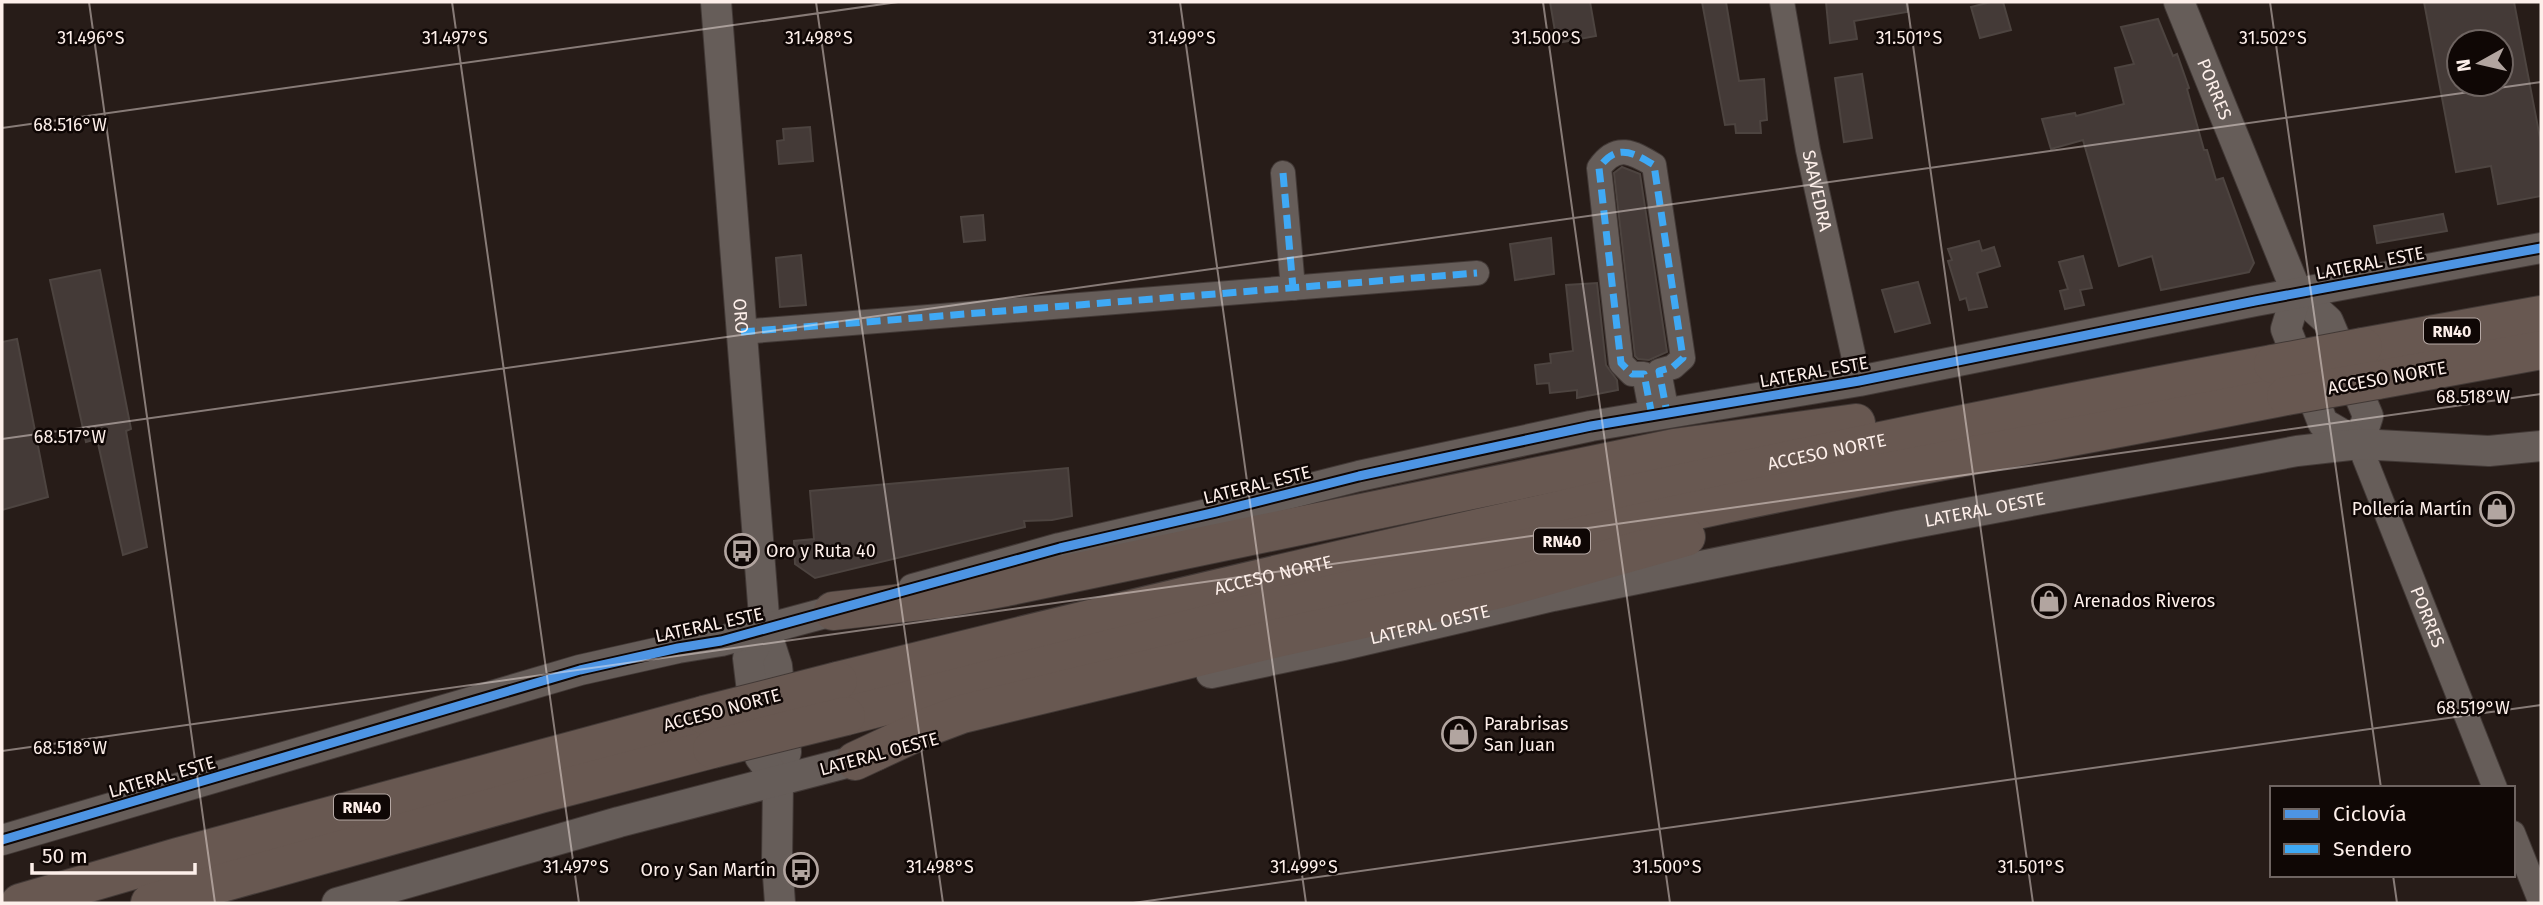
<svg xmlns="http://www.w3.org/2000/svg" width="2543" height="905" font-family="'Fira Sans',sans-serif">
	<rect width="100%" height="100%" fill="#271c18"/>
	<g fill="#443a37" stroke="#4d4440" stroke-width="2" fill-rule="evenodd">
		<polygon points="1550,2 1590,2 1596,36 1557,43"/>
		<polygon points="1702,2 1726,2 1739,81 1764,79 1767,120 1760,121 1761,133 1736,133 1735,124 1725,125"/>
		<polygon points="1826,2 1906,2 1907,12 1854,21 1857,39 1830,43"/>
		<polygon points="1991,2 2003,2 2011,30 1980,38 1971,7"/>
		<path d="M2424 2H2514L2541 143V196L2498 204 2491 166 2456 172ZM2459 42H2501V84H2459Z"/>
		<polygon points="2158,19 2173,56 2177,54 2189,88 2187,89 2204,150 2207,150 2216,180 2223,178 2254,263 2249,272 2161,290 2152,256 2119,266 2083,140 2051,149 2042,119 2075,113 2076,116 2124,104 2115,68 2134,64 2121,27"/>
		<polygon points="1862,74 1872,138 1844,142 1835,78"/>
		<polygon points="810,127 813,161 779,164 777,141 784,140 783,129"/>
		<polygon points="1622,167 1640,174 1667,352 1649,360 1638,359 1635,356 1614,173"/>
		<polygon points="2443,214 2447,231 2377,243 2374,226"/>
		<polygon points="983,215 985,240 964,242 961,217"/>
		<polygon points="1551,238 1554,274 1515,280 1510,244"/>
		<polygon points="1979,241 1982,251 1994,247 2000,266 1977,273 1987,307 1969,310 1966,298 1960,300 1948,261 1952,260 1948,249"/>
		<polygon points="801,255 806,305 780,307 776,258"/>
		<polygon points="2083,256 2092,288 2080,290 2084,305 2065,309 2060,291 2068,289 2059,262"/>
		<polygon points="100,270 131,429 126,431 147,547 123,555 97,439 86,442 50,280"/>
		<polygon points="1918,282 1930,323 1895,332 1882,290"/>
		<polygon points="1597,283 1606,365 1617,380 1618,390 1577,398 1577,390 1550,393 1549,383 1537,384 1535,365 1551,363 1550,354 1573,351 1566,285"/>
		<polygon points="17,339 48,497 2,510 2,342"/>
		<polygon points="1068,468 1072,516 1052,520 1024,521 1025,527 815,578 795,564 794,541 814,539 810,491"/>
	</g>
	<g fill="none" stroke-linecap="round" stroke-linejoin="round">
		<g stroke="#423936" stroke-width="26">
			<g id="minor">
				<path id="s1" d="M1782 2 1808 150 1859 381"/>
				<polyline points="1283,173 1293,288"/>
				<polyline points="741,332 1477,273"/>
				<path d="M1652 416 1644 374H1632L1621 363 1599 168C1616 143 1633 152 1654 165L1683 358 1673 367 1659 371 1667 413"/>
				<path id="s2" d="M2359 444 2495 788"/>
				<polyline points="2513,833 2541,903"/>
			</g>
		</g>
		<g stroke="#423936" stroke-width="32">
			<g id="tertiary">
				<path id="s3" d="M716 2 765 629 777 666 786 752 778 781 777 862 780 903"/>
				<path id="s4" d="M2179 2 2297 293 2328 321 2368 416 2359 444"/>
				<polyline points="2297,293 2286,329 2323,423 2359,444"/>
				<polyline points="913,589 1060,548 1216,512 1359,476 1591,426 1859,381 2255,301 2541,248"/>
				<polyline points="765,629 748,658 760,757 778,781"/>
				<path id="s5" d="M1211 673 1343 645 1553 596 1898 526 2297 451 2359 444 2489 451 2541 446"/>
				<polyline points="2,840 580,670 678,648 721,641 855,605"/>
				<polyline points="337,903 619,822 877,755"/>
			</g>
		</g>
		<g stroke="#423936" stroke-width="40">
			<g id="motorway">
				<polyline points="2363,347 2541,315"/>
				<polyline points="2377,380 2541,350"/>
				<polyline points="833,611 946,598 1006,587 1674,448 1856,423"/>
				<path id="s6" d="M838 681C1313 562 1791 453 2273 364"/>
				<path d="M846 716C1138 641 1430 567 1725 504 1911 465 2099 433 2286 396"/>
				<polyline points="855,761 930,726 962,714 1277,638 1500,589 1686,537"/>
				<polyline points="20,903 178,857 704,715"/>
				<polyline points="150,903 540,794 712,749"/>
			</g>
		</g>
		<use href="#minor" stroke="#665d59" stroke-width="24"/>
		<use href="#tertiary" stroke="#665d59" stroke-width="30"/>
		<use href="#motorway" stroke="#685851" stroke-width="38"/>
		<g stroke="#423936" stroke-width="40" stroke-linecap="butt">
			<g id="motorway-bridge">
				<polyline points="2273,364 2363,347"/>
				<polyline points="2286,396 2377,380"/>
				<polyline points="704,715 838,681"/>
				<polyline points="712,749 846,716"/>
			</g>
		</g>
		<use href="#motorway-bridge" stroke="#685851" stroke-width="38"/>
		<g stroke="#3fa9f5" stroke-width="7" stroke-dasharray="14 7" stroke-linecap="butt">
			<polyline points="1283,173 1293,288"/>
			<polyline points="741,332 1477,273"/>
			<path d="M1652 416 1644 374H1632L1621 363 1599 168C1616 143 1633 152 1654 165L1683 358 1673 367 1659 371 1667 413"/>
		</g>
		<g stroke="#0f0705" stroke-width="13">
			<polyline id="cycleway" points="2,840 580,670 678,648 721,641 1060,548 1216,512 1359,476 1591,426 1859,381 2255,301 2541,248"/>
		</g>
		<use href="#cycleway" stroke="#4d94e3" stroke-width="9"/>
	</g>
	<path fill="none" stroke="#fdefea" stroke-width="2" stroke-opacity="0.45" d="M89 2 215 903M452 2 579 903M816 2 943 903M1180 2 1306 903M1543 2 1670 903M1907 2 2033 903M2270 2 2381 788M2 128 898 2M2 439 2541 82M2 751 2541 394M2393 875 2397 903M1133 903 2541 705"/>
	<defs>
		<g id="shop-ring" transform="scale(1.75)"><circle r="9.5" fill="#0f0705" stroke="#b2a5a0" stroke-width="1.5"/><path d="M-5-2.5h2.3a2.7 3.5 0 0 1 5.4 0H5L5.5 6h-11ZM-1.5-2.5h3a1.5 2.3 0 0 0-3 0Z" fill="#b2a5a0"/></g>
		<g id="bus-ring" transform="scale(1.75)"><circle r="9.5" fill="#0f0705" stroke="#b2a5a0" stroke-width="1.5"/><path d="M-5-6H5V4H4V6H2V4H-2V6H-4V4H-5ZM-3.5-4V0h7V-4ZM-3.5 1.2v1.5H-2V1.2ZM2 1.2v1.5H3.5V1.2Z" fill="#b2a5a0"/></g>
	</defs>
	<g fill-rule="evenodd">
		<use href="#shop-ring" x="2497" y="509"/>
		<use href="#bus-ring" x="742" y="551"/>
		<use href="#shop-ring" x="2049" y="601"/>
		<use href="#shop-ring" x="1459" y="734"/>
		<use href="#bus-ring" x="801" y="870"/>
	</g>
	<g text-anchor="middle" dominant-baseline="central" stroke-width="5" stroke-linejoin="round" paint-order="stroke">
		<g fill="#0f0705" stroke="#b6a9a5" stroke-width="2">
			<rect x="2424" y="318.5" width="56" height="25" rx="5"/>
			<rect x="1534" y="528.5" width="56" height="25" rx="5"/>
			<rect x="334" y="794.5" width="56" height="25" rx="5"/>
		</g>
		<g font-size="16" font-weight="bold" fill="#fdefea">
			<text x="2452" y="331">RN40</text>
			<text x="1562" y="541">RN40</text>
			<text x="362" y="807">RN40</text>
		</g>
		<g font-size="18" fill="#fdefea" stroke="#0f0705">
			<text stroke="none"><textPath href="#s4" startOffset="94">PORRES</textPath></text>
			<text stroke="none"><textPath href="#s1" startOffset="192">SAAVEDRA</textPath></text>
			<text transform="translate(2370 263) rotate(-11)">LATERAL ESTE</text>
			<text stroke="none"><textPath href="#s3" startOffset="315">ORO</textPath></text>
			<text transform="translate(1814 372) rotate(-10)">LATERAL ESTE</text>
			<text transform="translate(2387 378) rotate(-10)">ACCESO NORTE</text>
			<text stroke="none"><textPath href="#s6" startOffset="1015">ACCESO NORTE</textPath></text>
			<text transform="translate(1257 485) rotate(-14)">LATERAL ESTE</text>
			<text stroke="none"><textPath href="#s5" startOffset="791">LATERAL OESTE</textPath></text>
			<text stroke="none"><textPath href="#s6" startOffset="448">ACCESO NORTE</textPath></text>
			<text stroke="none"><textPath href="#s2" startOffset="186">PORRES</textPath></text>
			<text transform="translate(709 625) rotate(-12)">LATERAL ESTE</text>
			<text stroke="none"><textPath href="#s5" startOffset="224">LATERAL OESTE</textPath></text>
			<text transform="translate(722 710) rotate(-15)">ACCESO NORTE</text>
			<text transform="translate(879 754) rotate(-15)">LATERAL OESTE</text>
			<text transform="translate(162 777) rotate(-16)">LATERAL ESTE</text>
		</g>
		<g font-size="18" fill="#fdefea" stroke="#0f0705" text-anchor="start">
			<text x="2472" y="509" text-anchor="end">Pollería Martín</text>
			<text x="766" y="551">Oro y Ruta 40</text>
			<text x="2074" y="601">Arenados Riveros</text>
			<text x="1484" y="724">Parabrisas<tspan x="1484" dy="21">San Juan</tspan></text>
			<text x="776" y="870" text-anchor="end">Oro y San Martín</text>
		</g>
	</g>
	<g font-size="18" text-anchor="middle" fill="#fdefea" stroke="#0f0705" stroke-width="5" stroke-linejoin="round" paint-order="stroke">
		<text x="455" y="44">31.497°S</text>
		<text x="819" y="44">31.498°S</text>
		<text x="91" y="44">31.496°S</text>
		<text x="1182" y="44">31.499°S</text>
		<text x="1546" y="44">31.500°S</text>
		<text x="1909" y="44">31.501°S</text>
		<text x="2273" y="44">31.502°S</text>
		<text x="70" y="131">68.516°W</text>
		<text x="2473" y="403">68.518°W</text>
		<text x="70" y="443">68.517°W</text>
		<text x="2473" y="714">68.519°W</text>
		<text x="70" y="754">68.518°W</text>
		<text x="576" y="873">31.497°S</text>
		<text x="940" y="873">31.498°S</text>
		<text x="1304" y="873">31.499°S</text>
		<text x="1667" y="873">31.500°S</text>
		<text x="2031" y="873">31.501°S</text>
	</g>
	<rect width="2543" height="905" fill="none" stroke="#fdefea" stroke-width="7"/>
	<rect x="2270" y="786" width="245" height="91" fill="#0f0705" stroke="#6e6461" stroke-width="2"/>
	<rect x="2284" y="809" width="35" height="10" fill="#4d94e3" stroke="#6e6461" stroke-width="2"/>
	<text x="2333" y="821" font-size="21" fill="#fdefea">Ciclovía</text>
	<rect x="2284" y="844" width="35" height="10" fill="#3fa9f5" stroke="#6e6461" stroke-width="2"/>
	<text x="2333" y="856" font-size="21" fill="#fdefea">Sendero</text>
	<g transform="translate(2480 63) rotate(262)"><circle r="33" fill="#0f0705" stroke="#6e6461" stroke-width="2"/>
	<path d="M0-5L12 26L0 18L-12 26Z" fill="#b2a5a0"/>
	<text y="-10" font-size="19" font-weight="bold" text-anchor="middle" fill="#fdefea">N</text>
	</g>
	<path d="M32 863v10h163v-10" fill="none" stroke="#fdefea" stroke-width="3.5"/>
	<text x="42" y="863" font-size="21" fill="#fdefea" stroke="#0f0705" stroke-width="5" paint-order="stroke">50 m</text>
</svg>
